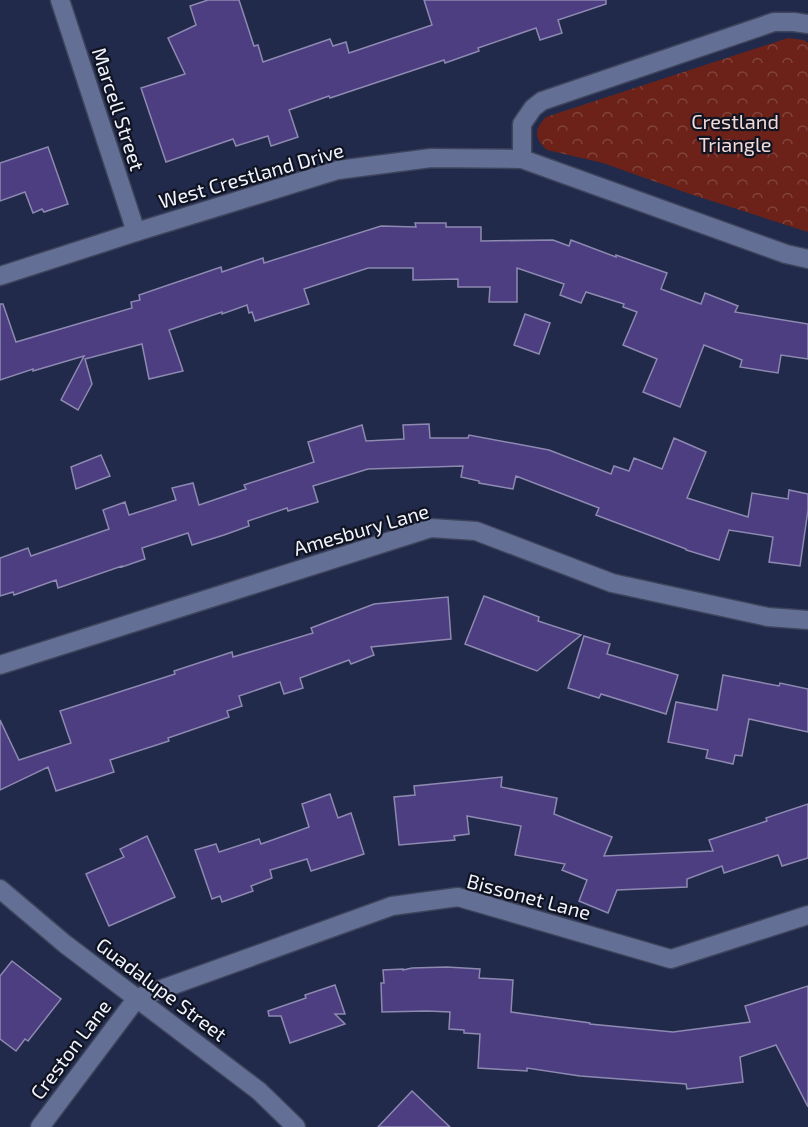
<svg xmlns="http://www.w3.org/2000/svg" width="808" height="1127" font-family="'Exo 2',sans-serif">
	<defs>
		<pattern id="park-crowns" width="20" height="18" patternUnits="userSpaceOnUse" patternTransform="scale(1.5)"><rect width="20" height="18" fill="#6c2219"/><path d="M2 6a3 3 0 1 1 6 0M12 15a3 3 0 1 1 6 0" fill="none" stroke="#81433b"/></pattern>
	</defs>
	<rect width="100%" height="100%" fill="#212a4a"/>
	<path fill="url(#park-crowns)" d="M788 38 804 40 808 43V232L687 193 603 163 547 150C534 138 534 130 546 117Z"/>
	<g fill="#4c3e81" stroke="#8d89b1" stroke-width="1.5">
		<polygon points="208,0 239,0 254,46 258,45 263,62 330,39 333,46 346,42 349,53 432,25 424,0 606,0 606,4 558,20 562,33 540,40 536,28 478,48 479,51 445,63 444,60 330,98 329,96 289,110 298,137 271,146 268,136 236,146 233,139 166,162 141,88 185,74 168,38 196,25 190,6"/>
		<polygon points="48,147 68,204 44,212 42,209 33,213 25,192 0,201 0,163"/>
		<polygon points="415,223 446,223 446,227 481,227 481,241 553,240 569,246 571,240 616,257 616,255 667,273 661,289 701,304 705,293 738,306 735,312 808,324 808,359 781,355 778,373 740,367 742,360 704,345 680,407 643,392 657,359 623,345 637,312 623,307 624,304 586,292 581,303 560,295 564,284 517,268 517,302 489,302 490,287 458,287 458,279 413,280 413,268 368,268 304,289 309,304 255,321 252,312 249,313 247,305 222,314 222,312 169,330 183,371 149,379 142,344 85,359 92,384 78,410 61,400 84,356 33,371 33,369 0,380 0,304 3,304 16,342 132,308 131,302 140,300 139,295 221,267 222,272 263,258 264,263 381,226 416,227"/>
		<polygon points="525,314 550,323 539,354 514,345"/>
		<polygon points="429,424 430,438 468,438 469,435 549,450 611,474 614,466 629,471 634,458 662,469 674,438 706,452 687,498 748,517 752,493 788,499 789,490 808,494 808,510 800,566 769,562 773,537 729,530 719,560 686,550 686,549 596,515 599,508 516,476 513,489 479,483 479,481 461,477 463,466 368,469 313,486 318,502 288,511 287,508 248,521 249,526 224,535 192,545 188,533 142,548 145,559 122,567 122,566 58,588 56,580 14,595 13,592 0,596 0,558 28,548 31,556 109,529 103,510 125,502 129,515 176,500 172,488 193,483 199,505 246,489 244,485 314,462 308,442 362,425 366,441 404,439 403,425"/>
		<polygon points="101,455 110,476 76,489 71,467"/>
		<polygon points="484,596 539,617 538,621 581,635 537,671 465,644"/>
		<polygon points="448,597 451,639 371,647 374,655 351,664 349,660 300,678 303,688 284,694 280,682 239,696 242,706 227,711 229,717 168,738 169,741 110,760 114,772 56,791 48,767 0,790 0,720 19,760 71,743 60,711 175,674 174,671 232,652 233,657 313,633 311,628 374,604"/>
		<polygon points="584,636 610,644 607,654 678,675 666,714 601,694 599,698 568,688"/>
		<polygon points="723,675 779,686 780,683 808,689 808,732 749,719 742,756 735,755 733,764 706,758 708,750 668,742 676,702 717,710"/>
		<polygon points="502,777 501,787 557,798 554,814 612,837 604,856 713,851 709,840 767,821 766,818 808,804 808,858 782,866 778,855 724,873 722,866 687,879 687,887 617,890 608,913 579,901 587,880 562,870 565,864 515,855 521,826 467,816 469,834 454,836 455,840 399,845 394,797 415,795 414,786"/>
		<polygon points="330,794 338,818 351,813 364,854 311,871 307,859 270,870 272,878 251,886 253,891 222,902 220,896 212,899 195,850 216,844 219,852 259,839 261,844 309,827 302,804"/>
		<polygon points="147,836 175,897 109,926 86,874 124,857 120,849"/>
		<polygon points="12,961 61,999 28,1041 25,1039 16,1051 0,1039 0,976"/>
		<polygon points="447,967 480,969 479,978 513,980 511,1012 590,1023 590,1024 673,1032 750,1022 745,1006 808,986 808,1107 776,1045 740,1057 743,1082 687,1089 686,1084 580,1076 527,1068 527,1071 478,1068 480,1034 464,1033 464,1030 449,1029 450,1012 427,1011 382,1012 381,983 384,983 383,970 403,969 403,970 412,968"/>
		<polygon points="335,985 345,1014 335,1014 345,1024 290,1043 281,1016 269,1016 268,1011 306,998 305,995"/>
		<polygon points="412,1091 450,1127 378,1127"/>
	</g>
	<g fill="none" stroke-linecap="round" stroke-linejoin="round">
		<g stroke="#3e445c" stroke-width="21">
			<g id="minor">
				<polyline points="60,0 136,232"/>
				<polyline points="522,159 786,254 808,259"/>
				<polyline points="0,276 136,232 338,170 431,158 522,159 522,124 533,108 542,101 774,22 794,22 808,24"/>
				<polyline points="0,665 431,528 476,531 612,583 768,617 808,620"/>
				<polyline points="0,889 65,944 259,1091 296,1127"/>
				<polyline points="137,998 392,906 458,897 671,959 808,915"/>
				<polyline points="40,1127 137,998"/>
			</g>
		</g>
		<use href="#minor" stroke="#636f94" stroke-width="18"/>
	</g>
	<g text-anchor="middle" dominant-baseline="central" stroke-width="4.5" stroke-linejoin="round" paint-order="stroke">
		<g font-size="20" fill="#f1f4fd" stroke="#101422">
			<text transform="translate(119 109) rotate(72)">Marcell Street</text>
			<text transform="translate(251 175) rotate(-16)">West Crestland Drive</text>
			<text transform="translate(361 529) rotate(-16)">Amesbury Lane</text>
			<text transform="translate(529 896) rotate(15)">Bissonet Lane</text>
			<text transform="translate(162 989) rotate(37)">Guadalupe Street</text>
			<text transform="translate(70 1049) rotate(-53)">Creston Lane</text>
		</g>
		<g font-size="20" fill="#f3dad6" stroke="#101422">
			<text x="735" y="121">Crestland<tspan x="735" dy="23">Triangle</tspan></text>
		</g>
	</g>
</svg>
